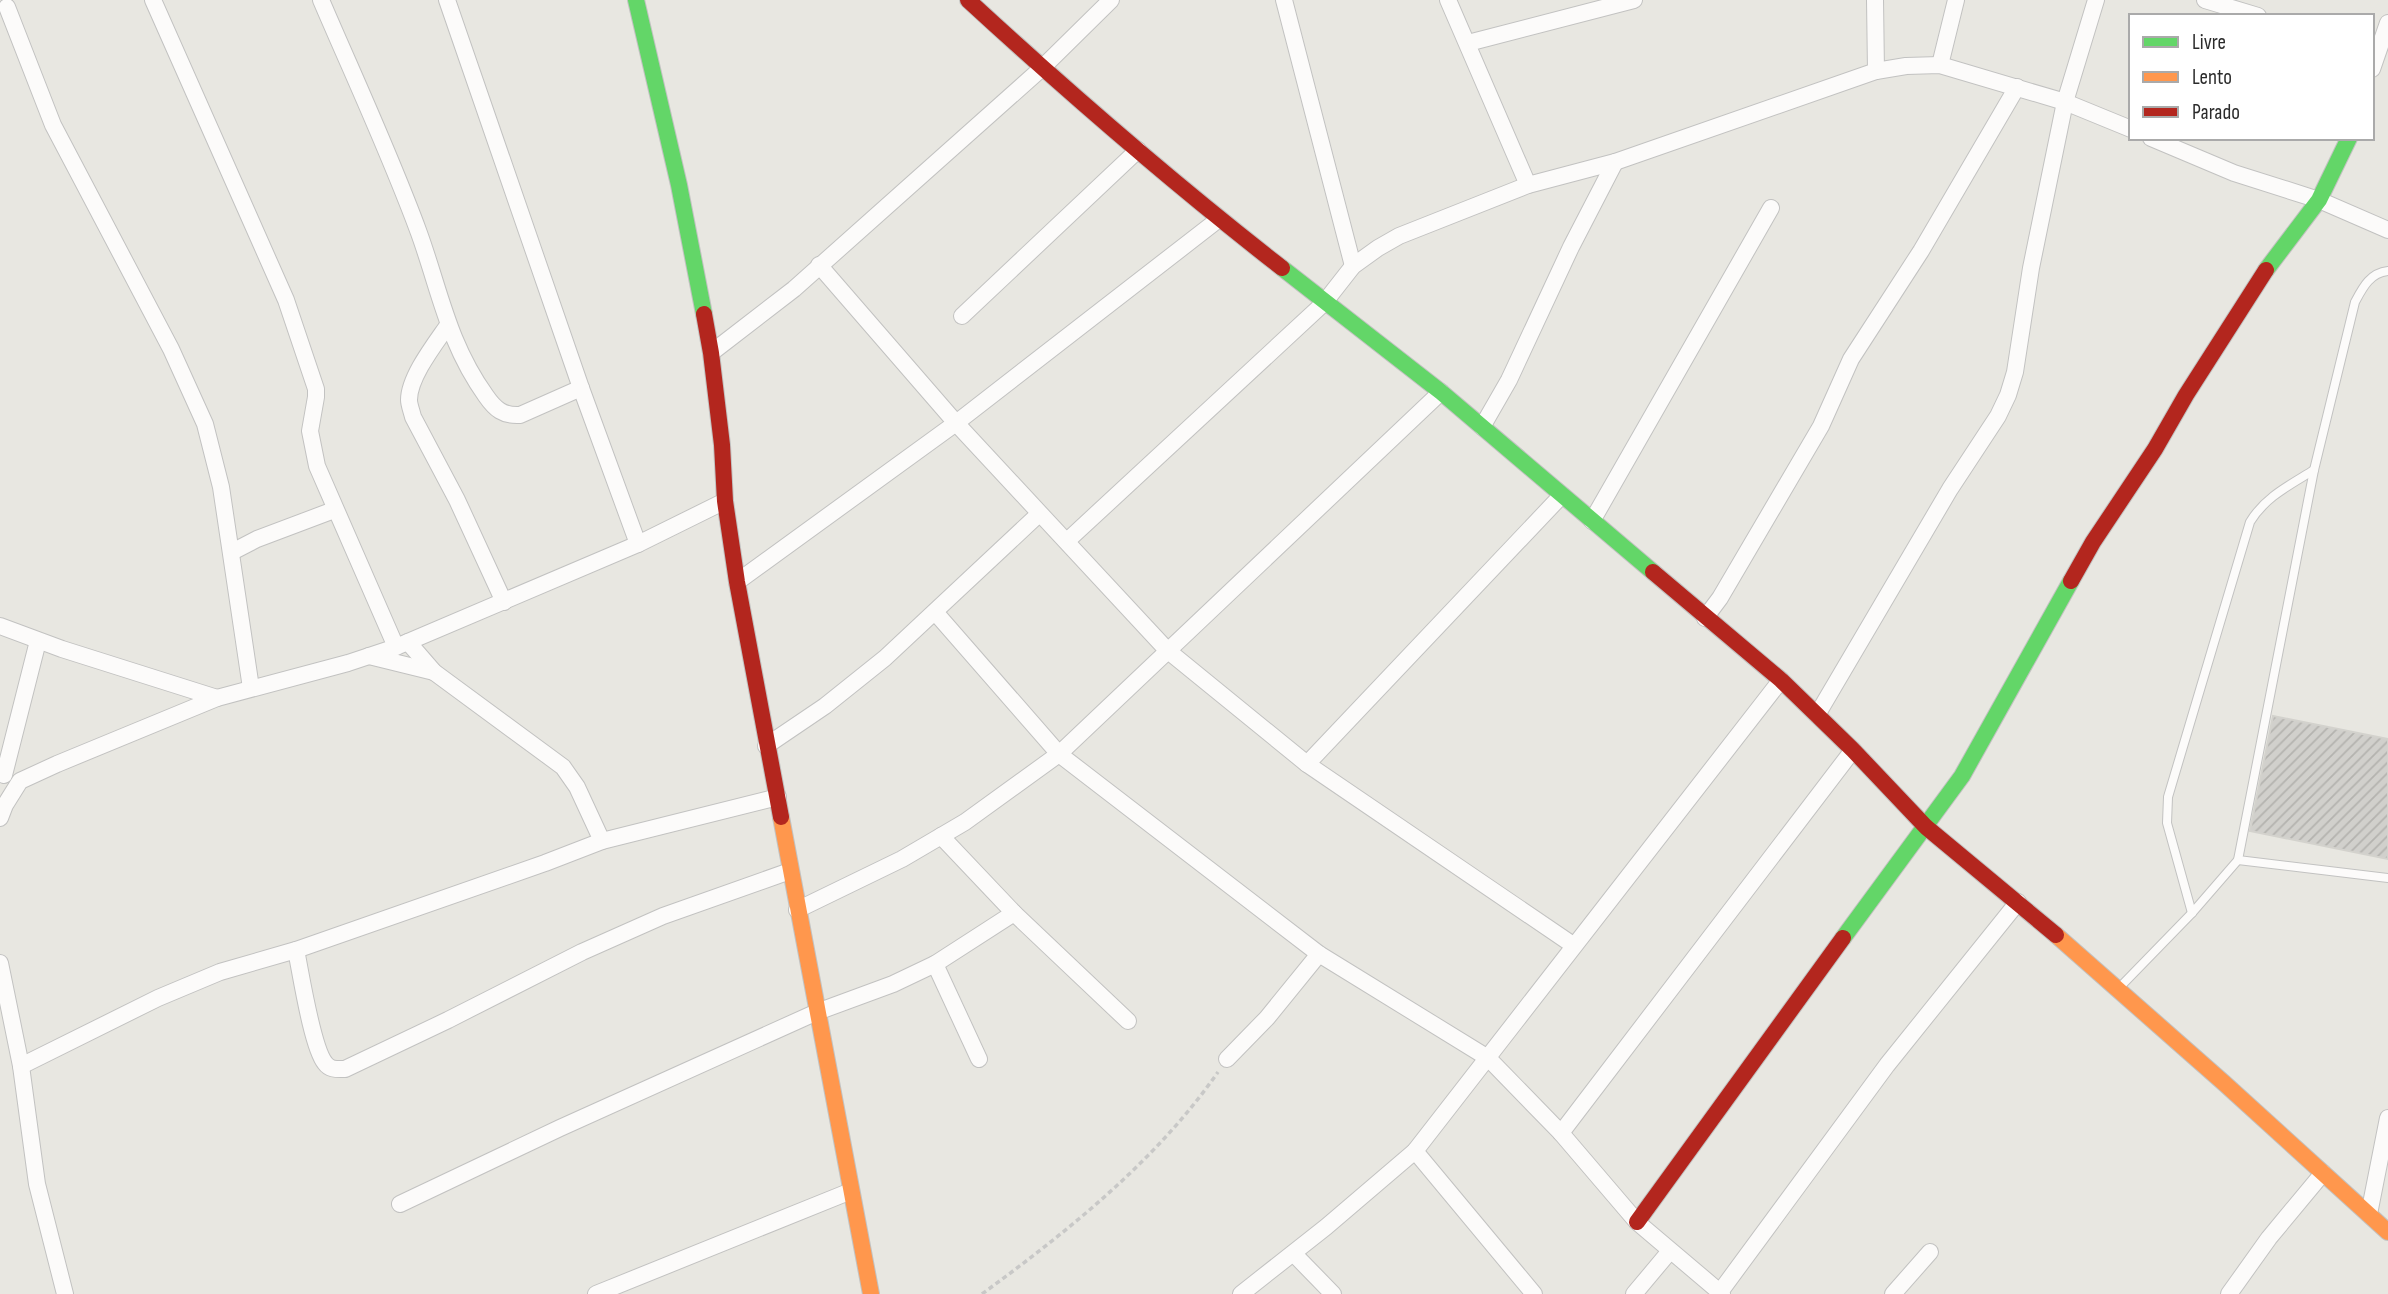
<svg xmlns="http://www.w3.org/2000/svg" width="2388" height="1294" font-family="'Sofia Sans Condensed',sans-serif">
	<defs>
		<pattern id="building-hatch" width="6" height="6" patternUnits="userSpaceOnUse" patternTransform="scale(1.75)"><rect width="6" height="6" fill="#d1d0cc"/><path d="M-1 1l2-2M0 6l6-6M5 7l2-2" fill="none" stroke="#b4b3af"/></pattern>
	</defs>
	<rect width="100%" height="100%" fill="#e8e7e1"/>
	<polygon fill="url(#building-hatch)" stroke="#d3d2cd" stroke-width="2" points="2273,716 2388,739 2388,859 2250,831"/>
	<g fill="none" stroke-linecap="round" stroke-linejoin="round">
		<g stroke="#c2c2c1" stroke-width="10">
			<g id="lane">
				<polyline points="2238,860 2388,878"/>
				<path d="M2192 913 2167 823 2168 797 2250 522C2265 497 2290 485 2314 470"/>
				<path d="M2120 987 2192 913 2238 860 2314 470 2355 302C2363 287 2370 273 2388 271"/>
			</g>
		</g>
		<g stroke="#c2c2c1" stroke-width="18">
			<g id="street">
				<polyline points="153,0 286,300 316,389 316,397 310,431 317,466 396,647"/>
				<path d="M321 0C354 77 390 154 419 233 440 291 448 343 486 396 495 409 503 416 520 415L581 388"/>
				<polyline points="447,0 581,388 638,544"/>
				<polyline points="1284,0 1353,266"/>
				<polyline points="1448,0 1528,185"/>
				<polyline points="2205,0 2258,16"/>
				<polyline points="7,7 53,125 171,349 205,424 221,487 251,688"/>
				<polyline points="1468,43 1634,0"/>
				<polyline points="1940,65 1956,0"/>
				<polyline points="2372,69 2388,23"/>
				<polyline points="1876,71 1906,66 1940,65 2065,102 2131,129"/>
				<polyline points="2151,138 2234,173 2319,200 2388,230"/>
				<polyline points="819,265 956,423 1167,650 1307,764 1573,945"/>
				<polyline points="962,316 1138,150"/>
				<path d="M448 325C435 344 409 377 409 400 409 405 412 412 413 417L457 500 504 602"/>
				<polyline points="711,353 794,289 1042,68 1111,0"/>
				<polyline points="1482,427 1509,380 1571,247 1615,162"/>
				<polyline points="1592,521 1771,208"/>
				<polyline points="1067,541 1324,303 1353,266 1378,248 1399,236 1528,185 1615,162 1876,71 1875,0"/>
				<polyline points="232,552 257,539 334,510"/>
				<polyline points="737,582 956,423 1219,219"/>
				<polyline points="935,612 1059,754 1319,954 1488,1058 1561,1133 1637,1222 1722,1294"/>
				<polyline points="1705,618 1720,598 1821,426 1851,359 1921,251 2017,87"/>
				<polyline points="0,626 62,649 217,698"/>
				<polyline points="408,642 434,672 563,767 577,787 602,841"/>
				<polyline points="369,656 434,672"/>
				<polyline points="1817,715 1950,489 1998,416 2008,395 2015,372 2031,268 2065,102 2096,0"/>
				<polyline points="766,746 825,706 885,658 1039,514"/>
				<polyline points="1307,764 1562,495"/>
				<polyline points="4,775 38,641"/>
				<polyline points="0,818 5,805 20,781 57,764 217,698 348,663 396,647 638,544 725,501"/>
				<polyline points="941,836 1014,913 1128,1021"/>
				<polyline points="797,910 902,859 965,822 1059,754 1441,392"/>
				<path d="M296 950C301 974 312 1047 325 1063 330 1070 337 1069 345 1069L448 1020 582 952 663 916 790 871"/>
				<polyline points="0,963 21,1066 37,1184 65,1294"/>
				<polyline points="935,964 979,1059"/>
				<polyline points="1227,1059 1267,1018 1319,954"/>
				<polyline points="21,1066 158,998 220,972 296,950 545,863 602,841 778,797"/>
				<polyline points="1561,1133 1853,750"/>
				<polyline points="1415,1151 1534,1294"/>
				<polyline points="400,1204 560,1128 817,1012 893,984 935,964 1014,913"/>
				<polyline points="2369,1214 2388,1118"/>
				<polyline points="1294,1254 1333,1294"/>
				<polyline points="1720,1292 1887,1065 2018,902"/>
				<polyline points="596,1294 851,1191"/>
				<polyline points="1241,1294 1326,1227 1415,1151 1781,680"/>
				<polyline points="1634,1294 1670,1251"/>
				<polyline points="1893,1294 1930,1252"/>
				<polyline points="2229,1294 2269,1238 2323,1173"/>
			</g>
		</g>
		<g stroke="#c2c2c1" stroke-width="18">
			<g id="fast">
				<polyline points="636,0 679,185 704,314"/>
				<polyline points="1282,268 1441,392 1653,572"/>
				<polyline points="2266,270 2319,200 2349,138"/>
				<polyline points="1843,938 1962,776 2071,581"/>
			</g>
		</g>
		<g stroke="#c2c2c1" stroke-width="18">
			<g id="slow">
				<polyline points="781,817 871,1294"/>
				<polyline points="2056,935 2224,1083 2388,1232"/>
			</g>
		</g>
		<g stroke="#c2c2c1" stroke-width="18">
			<g id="jam">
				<path d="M968 0C1069 93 1173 183 1282 268"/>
				<polyline points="704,314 711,353 722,445 725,501 737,582 781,817"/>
				<polyline points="1653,572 1781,680 1853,750 1926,827 2056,935"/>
				<polyline points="2071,581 2093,542 2155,449 2186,395 2266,270"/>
				<polyline points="1637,1222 1843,938"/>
			</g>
		</g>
		<path stroke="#c8c8c7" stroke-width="3.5" stroke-dasharray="5 3.5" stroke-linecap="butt" d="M982 1294C1068 1231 1156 1161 1218 1072"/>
		<use href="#lane" stroke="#fcfbfa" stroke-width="8"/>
		<use href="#street" stroke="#fcfbfa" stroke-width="16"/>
		<use href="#fast" stroke="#63d668" stroke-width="16"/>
		<use href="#slow" stroke="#ff974d" stroke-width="16"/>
		<use href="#jam" stroke="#b3261e" stroke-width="16"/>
	</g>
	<rect x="2129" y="14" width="245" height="126" fill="#ffffff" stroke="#aaaaaa" stroke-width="2"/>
	<rect x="2143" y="37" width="35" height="10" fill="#63d668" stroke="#aaaaaa" stroke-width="2"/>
	<text x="2192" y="49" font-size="21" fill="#2b2b2b">Livre</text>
	<rect x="2143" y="72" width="35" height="10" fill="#ff974d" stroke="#aaaaaa" stroke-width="2"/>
	<text x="2192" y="84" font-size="21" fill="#2b2b2b">Lento</text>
	<rect x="2143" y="107" width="35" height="10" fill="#b3261e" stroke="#aaaaaa" stroke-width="2"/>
	<text x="2192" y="119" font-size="21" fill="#2b2b2b">Parado</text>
</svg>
